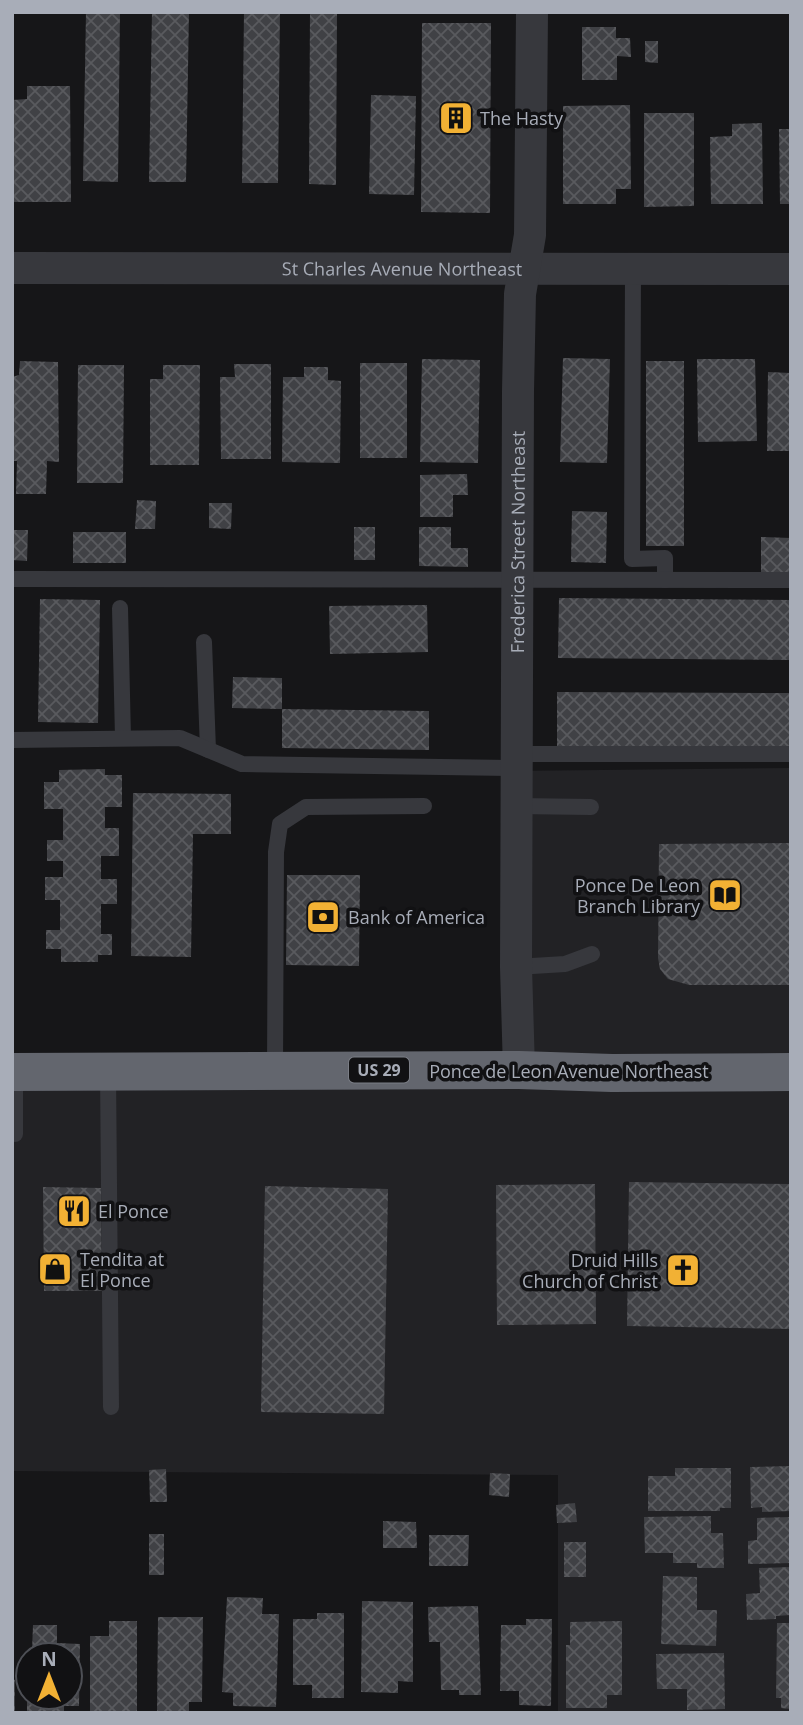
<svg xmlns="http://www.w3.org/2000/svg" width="803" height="1725" font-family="'Open Sans',sans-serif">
	<defs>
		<pattern id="building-cross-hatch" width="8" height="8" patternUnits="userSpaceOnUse" patternTransform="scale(1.75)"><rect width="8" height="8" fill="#404145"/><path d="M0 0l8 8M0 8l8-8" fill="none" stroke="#595a5e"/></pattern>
	</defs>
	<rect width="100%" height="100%" fill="#161618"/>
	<polygon fill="#222225" points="791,768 791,1713 558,1713 558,1475 12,1471 12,1075 519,1079 510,771"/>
	<g fill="url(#building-cross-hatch)">
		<polygon points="86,12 120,12 118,182 83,181"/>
		<polygon points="152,12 189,12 186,182 149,182"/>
		<polygon points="244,12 280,12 278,183 242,183"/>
		<polygon points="310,12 337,12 336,185 309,184"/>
		<polygon points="422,23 491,23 490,213 421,212"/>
		<polygon points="582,27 616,27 616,38 630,38 631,57 617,56 617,80 582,80"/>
		<polygon points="645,41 658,41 658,63 645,62"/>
		<polygon points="27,86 70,86 71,202 12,202 12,100 27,99"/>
		<polygon points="371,95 416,96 414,195 369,194"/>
		<polygon points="630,105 631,189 616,189 616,204 563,204 563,106"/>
		<polygon points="644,113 694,113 694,206 644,207"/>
		<polygon points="762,123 763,204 711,204 710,137 732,136 732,124"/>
		<polygon points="779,129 791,129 791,204 780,204"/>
		<polygon points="563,358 610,359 607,463 560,462"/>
		<polygon points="422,359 480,360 478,463 420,462"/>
		<polygon points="697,359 755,359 757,441 698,442"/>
		<polygon points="20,361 58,362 59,462 47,461 46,494 16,494 17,461 12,461 12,377 19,375"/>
		<rect x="646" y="361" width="38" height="185"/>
		<rect x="360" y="363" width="47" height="95"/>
		<polygon points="234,364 271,364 271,459 221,459 220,377 235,377"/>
		<polygon points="78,365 124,365 123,483 77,483"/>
		<polygon points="163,365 200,365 199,465 150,465 150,379 163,379"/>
		<polygon points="304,367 328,367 328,380 341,381 340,463 282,462 283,377 304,377"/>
		<polygon points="768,372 791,373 791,451 767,451"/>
		<polygon points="467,474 468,495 453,495 453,517 420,517 420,475"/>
		<polygon points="137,500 156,501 155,529 135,529"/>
		<polygon points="209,503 232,503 231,529 209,528"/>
		<polygon points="572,511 607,512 606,563 571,562"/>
		<rect x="354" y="527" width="21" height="33"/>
		<polygon points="419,527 451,527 451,548 468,548 468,567 419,566"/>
		<polygon points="12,530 28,530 27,561 12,560"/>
		<rect x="73" y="532" width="53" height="31"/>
		<polygon points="761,537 791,538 791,574 761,574"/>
		<polygon points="559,598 791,600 791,660 558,658"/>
		<polygon points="40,599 100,600 98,723 38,722"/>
		<polygon points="427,605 428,652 330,654 329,606"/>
		<polygon points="233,677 282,678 282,709 232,708"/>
		<polygon points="557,692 791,693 791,749 557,748"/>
		<polygon points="282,709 429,711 429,750 282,748"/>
		<polygon points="105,769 105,775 122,775 122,807 105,807 105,828 119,828 119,856 101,856 101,879 117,879 117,904 101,904 101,934 112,934 112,955 98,955 98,962 61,962 61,949 46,949 46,930 60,930 60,900 45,900 45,877 63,877 63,861 47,861 47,840 63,840 63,809 44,809 44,782 59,782 59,770"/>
		<polygon points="133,793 231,794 231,834 193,834 191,957 131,956"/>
		<polygon points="791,843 791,985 689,985 668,979 660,969 658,958 659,844"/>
		<polygon points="287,875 360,875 359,966 286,965"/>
		<polygon points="629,1182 791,1184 791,1329 627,1326"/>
		<polygon points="595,1184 596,1324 497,1325 496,1185"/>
		<polygon points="265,1186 388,1189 384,1414 261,1412"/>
		<polygon points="43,1187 101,1188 102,1291 44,1291"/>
		<polygon points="791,1466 791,1511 762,1512 762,1507 751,1508 750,1467"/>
		<polygon points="675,1468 731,1468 731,1508 720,1508 720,1511 648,1511 648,1476 675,1476"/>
		<polygon points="166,1469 167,1502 150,1502 149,1470"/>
		<polygon points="490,1473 510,1474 509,1497 489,1495"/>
		<polygon points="575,1503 577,1522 557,1523 556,1505"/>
		<polygon points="711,1516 711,1533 723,1533 724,1568 697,1568 697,1563 673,1563 673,1553 645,1553 644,1517"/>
		<polygon points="791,1517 791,1563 748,1564 748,1541 757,1540 757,1518"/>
		<polygon points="383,1521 416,1522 417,1548 383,1548"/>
		<rect x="149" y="1534" width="15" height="41"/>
		<polygon points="429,1535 469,1535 468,1566 429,1566"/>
		<rect x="564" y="1542" width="22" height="35"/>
		<polygon points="791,1567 791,1615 776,1616 776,1619 747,1620 746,1594 760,1593 759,1568"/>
		<polygon points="663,1576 697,1577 697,1610 717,1610 716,1646 661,1644"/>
		<polygon points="227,1597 263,1598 262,1614 279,1614 276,1707 233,1706 233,1693 222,1692"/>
		<polygon points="362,1601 413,1602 413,1682 398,1681 398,1693 361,1692"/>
		<polygon points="478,1606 481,1695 459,1695 459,1690 441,1690 440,1642 429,1642 428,1607"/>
		<polygon points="317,1613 344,1613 344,1698 312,1698 312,1685 293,1685 293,1619 317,1619"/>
		<polygon points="158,1617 203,1617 202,1702 189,1702 189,1713 157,1713"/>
		<polygon points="526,1619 552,1619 551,1706 519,1705 519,1691 500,1691 501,1625 526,1625"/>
		<polygon points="109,1621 137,1621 137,1713 90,1713 90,1636 109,1636"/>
		<polygon points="622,1621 622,1695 607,1695 607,1708 566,1708 566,1645 570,1645 570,1622"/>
		<polygon points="777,1623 791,1623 791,1709 781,1708 781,1698 776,1698"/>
		<polygon points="33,1625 57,1625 57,1643 80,1644 79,1706 64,1706 64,1713 27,1713 27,1697 70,1697 70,1655 27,1655 27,1650 32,1650"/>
		<polygon points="724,1653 725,1709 687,1710 687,1689 657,1689 656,1654"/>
		<polygon points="12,1679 15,1680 15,1712 12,1712"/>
	</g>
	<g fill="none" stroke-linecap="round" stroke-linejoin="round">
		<g stroke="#37383d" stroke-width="16">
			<polyline points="633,269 632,559 665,558 665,580"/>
			<polyline points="12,579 791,580"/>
			<polyline points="120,608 123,738"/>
			<polyline points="204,642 208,750"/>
			<polyline points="12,740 180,738 242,764 517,768"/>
			<polyline points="517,754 791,754"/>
			<polyline points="517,806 591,807"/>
			<polyline points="516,967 565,964 592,954"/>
			<polyline points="275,1070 276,852 280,824 306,807 424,806"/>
			<polyline points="15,1072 15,1134"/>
			<polyline points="108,1072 111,1407"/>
		</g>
		<g stroke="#37383d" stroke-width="32">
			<path id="s1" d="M12 268 791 269"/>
			<path id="s2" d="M519 1070 516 967 518 391 520 294 530 235 532 12"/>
		</g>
		<polyline stroke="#63666e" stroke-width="38" points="12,1072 519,1070 612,1073 791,1072"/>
	</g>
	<defs>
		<g id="building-square" transform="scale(1.75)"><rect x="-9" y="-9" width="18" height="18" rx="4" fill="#f2b134" stroke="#111113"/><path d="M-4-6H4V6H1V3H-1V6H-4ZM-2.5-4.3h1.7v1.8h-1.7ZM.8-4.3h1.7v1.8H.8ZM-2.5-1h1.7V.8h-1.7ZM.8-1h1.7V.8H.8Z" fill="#111"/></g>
		<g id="library-square" transform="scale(1.75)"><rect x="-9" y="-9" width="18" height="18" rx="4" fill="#f2b134" stroke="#111113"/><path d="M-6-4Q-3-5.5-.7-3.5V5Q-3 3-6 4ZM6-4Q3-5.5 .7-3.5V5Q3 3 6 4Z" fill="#111"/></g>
		<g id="bank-square" transform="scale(1.75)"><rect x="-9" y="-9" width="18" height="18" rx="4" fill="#f2b134" stroke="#111113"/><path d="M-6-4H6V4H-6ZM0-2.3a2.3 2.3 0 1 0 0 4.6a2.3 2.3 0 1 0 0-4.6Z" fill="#111"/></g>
		<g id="restaurant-square" transform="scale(1.75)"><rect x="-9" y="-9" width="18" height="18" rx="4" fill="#f2b134" stroke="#111113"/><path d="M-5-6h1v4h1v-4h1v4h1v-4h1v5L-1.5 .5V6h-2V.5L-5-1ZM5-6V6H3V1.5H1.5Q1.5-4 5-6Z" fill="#111"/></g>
		<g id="shop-square" transform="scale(1.75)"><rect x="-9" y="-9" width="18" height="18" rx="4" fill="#f2b134" stroke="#111113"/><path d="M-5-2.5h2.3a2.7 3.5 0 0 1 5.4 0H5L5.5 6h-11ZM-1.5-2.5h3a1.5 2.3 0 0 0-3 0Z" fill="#111"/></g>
		<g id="church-square" transform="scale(1.75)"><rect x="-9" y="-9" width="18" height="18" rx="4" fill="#f2b134" stroke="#111113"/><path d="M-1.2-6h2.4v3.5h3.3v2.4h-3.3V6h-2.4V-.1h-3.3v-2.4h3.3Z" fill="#111"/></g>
	</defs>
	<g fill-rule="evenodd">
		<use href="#building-square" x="456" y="118"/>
		<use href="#library-square" x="725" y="895"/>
		<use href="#bank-square" x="323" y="917"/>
		<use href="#restaurant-square" x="74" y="1211"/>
		<use href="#shop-square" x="55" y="1269"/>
		<use href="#church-square" x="683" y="1270"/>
	</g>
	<g text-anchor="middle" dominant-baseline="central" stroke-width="7" stroke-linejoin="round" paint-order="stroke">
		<rect fill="#111113" stroke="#7b7e86" stroke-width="2" x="349" y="1057.5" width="60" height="25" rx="5"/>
		<g font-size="16" font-weight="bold" fill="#a8adb8">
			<text x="379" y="1070">US 29</text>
		</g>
		<g font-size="18" fill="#a8adb8" stroke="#111113" text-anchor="start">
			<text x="480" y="118">The Hasty</text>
			<text x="700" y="885" text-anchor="end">Ponce De Leon<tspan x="700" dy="21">Branch Library</tspan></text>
			<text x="348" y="917">Bank of America</text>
			<text x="98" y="1211">El Ponce</text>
			<text x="80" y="1259">Tendita at<tspan x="80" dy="21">El Ponce</tspan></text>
			<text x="658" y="1260" text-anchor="end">Druid Hills<tspan x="658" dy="21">Church of Christ</tspan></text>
		</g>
		<g font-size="18" fill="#a8adb8" stroke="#111113">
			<text stroke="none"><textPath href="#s1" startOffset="390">St Charles Avenue Northeast</textPath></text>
			<text stroke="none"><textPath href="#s2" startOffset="528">Frederica Street Northeast</textPath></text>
			<text x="569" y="1071">Ponce de Leon Avenue Northeast</text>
		</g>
	</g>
	<rect width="803" height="1725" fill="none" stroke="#a8adb8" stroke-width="28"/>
	<g transform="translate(49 1676)"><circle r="33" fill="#111113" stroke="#4d4f55" stroke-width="2"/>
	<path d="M0-5L12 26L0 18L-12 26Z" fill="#f2b134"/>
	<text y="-10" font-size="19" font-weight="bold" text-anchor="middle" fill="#a8adb8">N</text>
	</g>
</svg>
